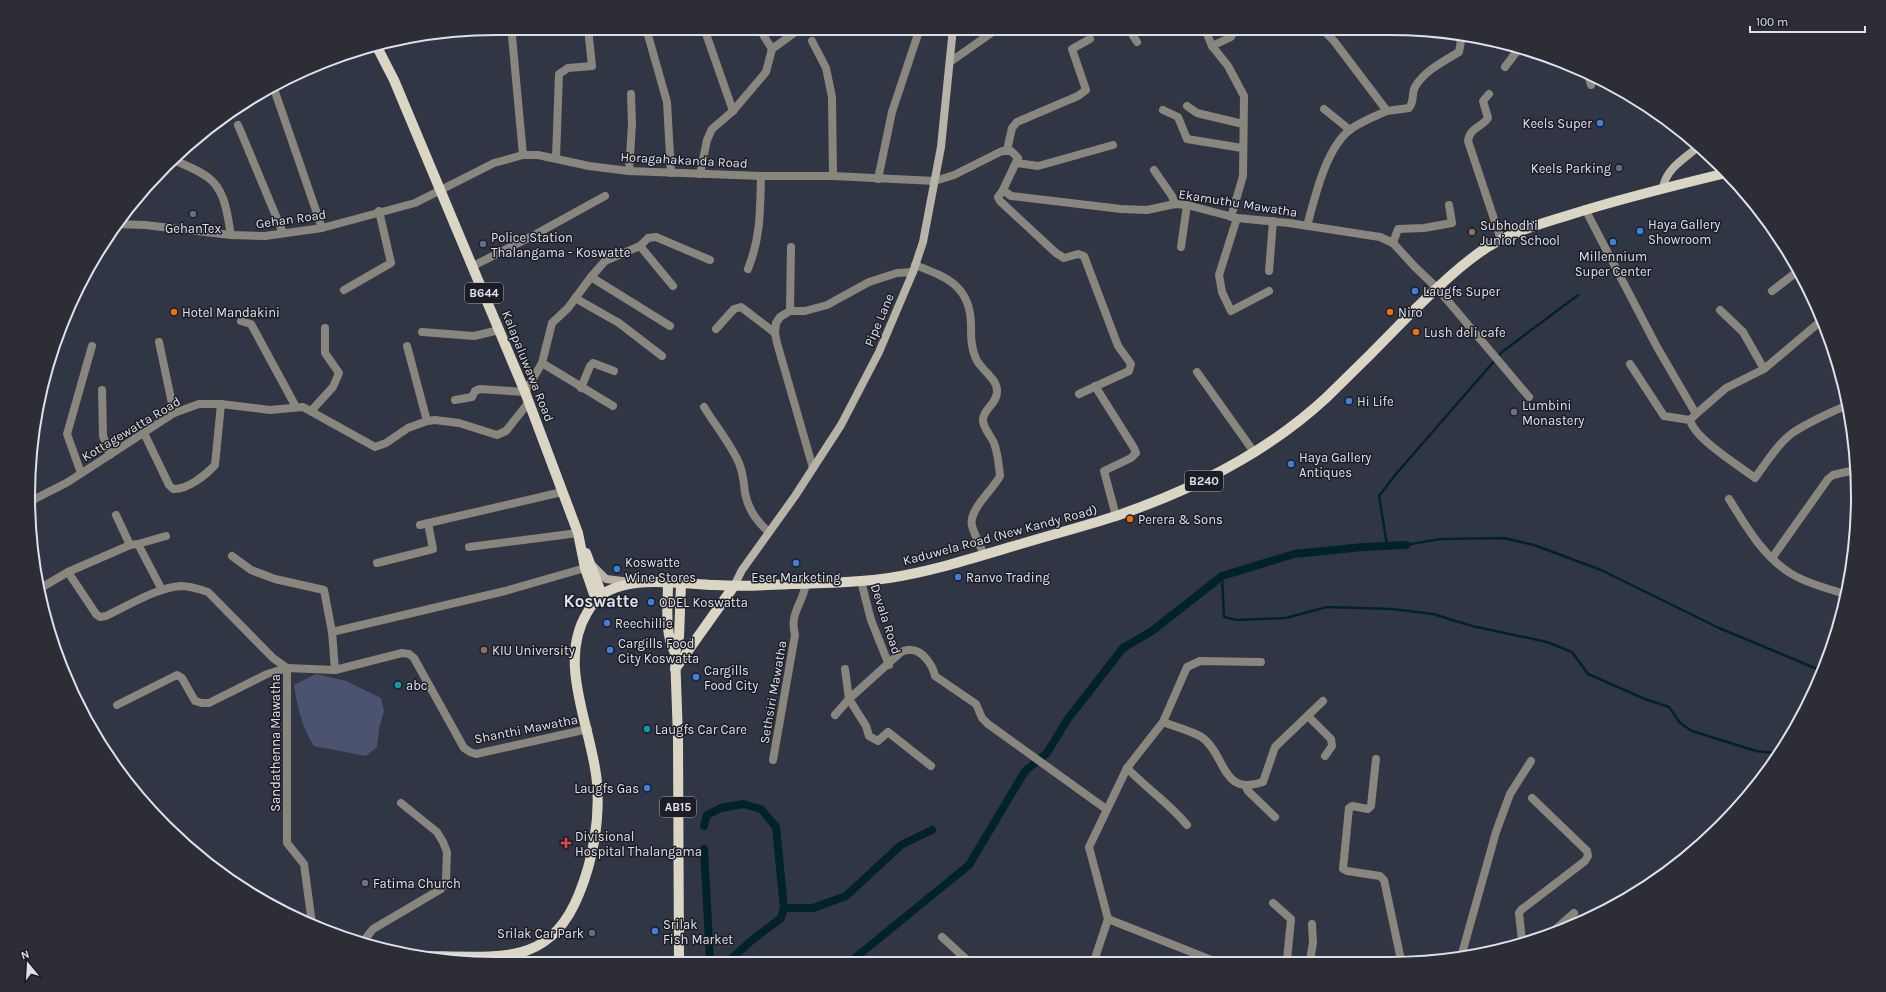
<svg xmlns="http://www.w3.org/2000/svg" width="1886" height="992" font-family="Karla,sans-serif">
	<rect width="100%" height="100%" fill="#313645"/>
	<path fill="#4b5370" d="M316 674 346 681 381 698 384 711 379 729 377 747 366 756 314 746C301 724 298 709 294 685Z"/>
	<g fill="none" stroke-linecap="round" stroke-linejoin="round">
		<g stroke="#00232a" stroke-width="2.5">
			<polyline points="1387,545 1379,496 1396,474 1502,352 1578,295"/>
			<polyline points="1406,545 1440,539 1504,538 1534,545 1601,570 1719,628 1822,671"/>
			<polyline points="1222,576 1224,617 1237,620 1286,618 1327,607 1392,609 1433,614 1472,626 1547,642 1572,652 1588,674 1645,699 1669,707 1680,723 1692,731 1756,751 1776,753"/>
		</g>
		<g stroke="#00232a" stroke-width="8">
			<polyline points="704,826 707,815 721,808 743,804 761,809 776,827 784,908"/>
			<polyline points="704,849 710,960 715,962"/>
			<polyline points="728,962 752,940 781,918 784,908 813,908 846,896 901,845 932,830"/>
			<polyline points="850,962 969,865 1025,771 1047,753 1067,720 1123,648 1152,631 1222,576 1294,554 1363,547 1406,545"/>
		</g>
		<g stroke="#89867e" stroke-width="8">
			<polyline points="646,28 667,102 671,173"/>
			<polyline points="704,28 733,111"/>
			<polyline points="759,28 772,49"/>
			<polyline points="1132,29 1132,34 1137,42"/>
			<polyline points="1205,29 1212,46 1228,66 1244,96 1243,176 1231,217"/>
			<path d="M1322 29 1334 41 1387 111 1409 108C1415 101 1411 94 1415 87 1424 71 1444 61 1459 52L1461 41 1456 35"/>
			<polyline points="512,36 523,155"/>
			<polyline points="812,41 826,68 832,97 833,176"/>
			<polyline points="1212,46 1231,37 1235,29"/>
			<polyline points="950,62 997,29"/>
			<polyline points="1505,67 1520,47"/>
			<polyline points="1588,73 1591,85"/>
			<polyline points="273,86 322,228"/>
			<path d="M1489 94 1483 101 1488 118C1481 128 1470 127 1468 141L1501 240"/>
			<polyline points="1187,106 1197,113 1243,124"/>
			<polyline points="1324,109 1350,130"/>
			<polyline points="1163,110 1178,117 1187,139 1242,148"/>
			<polyline points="238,125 283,233"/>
			<polyline points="1007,150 1012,128 1017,122 1078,96 1086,90 1072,49 1090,39"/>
			<polyline points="556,158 559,74 568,68 592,66 588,28"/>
			<path d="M174 160C186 166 205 172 214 183 226 196 228 219 231 235"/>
			<polyline points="1017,163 1038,166 1113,145"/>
			<polyline points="1154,170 1172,196 1175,204"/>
			<polyline points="629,171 632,124 631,94"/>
			<polyline points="700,174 707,140 712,129 733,111 766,72 772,49 801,28"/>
			<polyline points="878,179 892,112 918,34"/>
			<polyline points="1003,190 998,197 1000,201 1056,253 1064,258 1078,254 1084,256 1118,346 1131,364 1129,371 1079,394"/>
			<polyline points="1585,209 1657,347 1696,414 1690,420 1664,416 1630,364"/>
			<polyline points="1237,218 1219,275 1222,292 1231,311 1269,291"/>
			<polyline points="116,224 145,225 231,235 265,236 322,228 415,203 494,163 523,155 538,155 589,166 629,171 761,176 833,176 935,181 954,175 1002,151 1011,151 1018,158 1003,190 1011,196 1121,209 1147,210 1175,204 1187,205 1237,218 1289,223 1380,237 1393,243 1415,267 1437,288 1529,397"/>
			<path d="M1307 226C1315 197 1326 147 1351 129 1362 121 1375 116 1387 111"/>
			<polyline points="1393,243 1398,229 1424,228 1452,223 1449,205"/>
			<polyline points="640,246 673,286"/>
			<polyline points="1181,247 1187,205"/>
			<path d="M915 265C946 277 970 285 971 324 971 337 971 348 976 359 982 371 998 379 997 392 997 404 982 410 983 421 984 429 991 436 994 443 998 454 999 465 1000 476 993 490 968 510 972 526 975 536 980 545 984 555"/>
			<polyline points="473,266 536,234 605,196"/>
			<path d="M748 269C761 236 760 211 761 176"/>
			<polyline points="1269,271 1273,221"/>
			<polyline points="591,277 670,326"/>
			<polyline points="344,290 391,263 379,211"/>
			<polyline points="1772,291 1798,271"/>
			<polyline points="575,298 619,323 662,356"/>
			<polyline points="1720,310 1743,332 1764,369"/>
			<polyline points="790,311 791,247"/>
			<polyline points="241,321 251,324 296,407"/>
			<polyline points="716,329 734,309 741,307 775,333 777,343 813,468"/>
			<polyline points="422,332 474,336 499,330"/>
			<polyline points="775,333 776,323 780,317 790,311 805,311 827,305 869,282 897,273 913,272"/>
			<polyline points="159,342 174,413"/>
			<polyline points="407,346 427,421"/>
			<polyline points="542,363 613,406"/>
			<polyline points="1197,372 1254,452"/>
			<polyline points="1095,386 1134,448 1136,453 1131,458 1104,471 1116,516"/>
			<polyline points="581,388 590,366 593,363 614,371"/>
			<polyline points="102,390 103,436 110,455"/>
			<polyline points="455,400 472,397 475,391 480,389 525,392 542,363 552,323 568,308 591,277 605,261 640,246 648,238 656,237 710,260"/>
			<path d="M704 407C715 425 730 443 739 463 743 473 744 482 745 493 748 509 757 522 769 532"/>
			<polyline points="311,411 333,387 339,373 325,353 325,328"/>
			<polyline points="1696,414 1726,388 1764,369 1822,320"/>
			<path d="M1690 420C1695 439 1738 465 1755 478 1766 463 1776 446 1791 434 1808 422 1828 414 1847 405"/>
			<path d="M144 433 169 485 173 489C187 490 206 475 215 465L221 404"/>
			<polyline points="81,473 67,434 92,346"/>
			<path d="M1729 499C1746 526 1762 555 1790 573 1805 583 1824 587 1841 593"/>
			<polyline points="29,502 68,482 174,413 199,404 221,404 270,410 303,407 375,447 386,443 408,428 427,421 435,420 459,423 497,435 506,431 529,402"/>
			<polyline points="116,515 130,545"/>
			<polyline points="420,525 562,492"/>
			<polyline points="138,544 166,536"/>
			<polyline points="469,547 578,533"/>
			<polyline points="232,556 251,570 275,579 324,590 332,632 505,591 585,568"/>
			<polyline points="1772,558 1828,479 1833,475 1855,470"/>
			<polyline points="377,563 433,549 428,523"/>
			<path d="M68 572 96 614 100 617 106 616C127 606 158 587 181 586 190 586 199 589 208 592L273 658 287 668"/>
			<polyline points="861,581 871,620 889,665"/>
			<polyline points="39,589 68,572 130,545 138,544 162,590"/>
			<polyline points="332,632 335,670"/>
			<polyline points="287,668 287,843 304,864 312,924"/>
			<polyline points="845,669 849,699 866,726 869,736 878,741 888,732 931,766"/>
			<polyline points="117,705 177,675 182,678 195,701 202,703 209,703 267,674 287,668 335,670 402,653 409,654 414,658 464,748 470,752 476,754 588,729"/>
			<path d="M835 715 849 699 901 652C904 651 908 649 911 650 923 650 933 666 935 676L976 704 982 718 988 724 1106 809"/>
			<polyline points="1308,716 1331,739 1332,746 1325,756"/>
			<polyline points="1163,722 1187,667 1200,661 1261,662"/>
			<polyline points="1376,759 1371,806 1368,809 1352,806 1349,808 1343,869 1347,871 1380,876 1384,880 1401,960"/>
			<path d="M773 760 795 635C789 613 803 604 806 583"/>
			<path d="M1127 768C1146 788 1169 803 1187 825"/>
			<polyline points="1245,785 1248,791 1275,817"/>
			<polyline points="1273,903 1291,919 1287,960"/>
			<polyline points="1108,919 1214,961"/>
			<polyline points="1551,933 1574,913"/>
			<polyline points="942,937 968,961"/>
			<polyline points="1522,941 1519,913 1521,910 1585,861 1588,856 1587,851 1532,798"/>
			<polyline points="362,943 373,929 441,889 446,880 447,852 443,842 437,832 401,803"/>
			<polyline points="1461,957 1496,832 1510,794 1531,761"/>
			<polyline points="1310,960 1313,943 1312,924"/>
			<path d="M1094 961 1108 919 1089 847 1127 768 1163 722C1173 726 1195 732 1203 738 1227 757 1221 796 1263 782L1275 747 1323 701"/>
		</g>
		<g stroke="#b7b3a6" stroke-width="8">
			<path d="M1663 187C1667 168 1684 159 1698 147"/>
			<polyline points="1798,269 1801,278 1805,282"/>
			<polyline points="591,564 606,579 631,582"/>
			<polyline points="734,586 742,570 795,496 841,425 879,352 913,272 923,242 941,147 953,28"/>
		</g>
		<g stroke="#dbd5c4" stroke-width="10">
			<polyline points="376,45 394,80 525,392 578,533 585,568 596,600"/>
			<polyline points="586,553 602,595"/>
			<path d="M668 583C668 606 664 632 675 653"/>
			<polyline points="675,669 734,586"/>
			<path d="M424 956C452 956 503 960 528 950 553 941 569 919 579 894 593 860 600 820 597 783 593 730 556 664 587 613 591 606 596 599 603 594 631 575 682 584 715 585 732 586 749 586 767 585 807 583 849 584 889 578 935 571 979 556 1024 543 1054 534 1085 526 1116 516 1192 490 1267 453 1327 397 1356 369 1385 340 1413 311 1436 289 1459 266 1486 248 1510 233 1539 224 1566 216 1619 199 1672 186 1726 173"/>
			<polyline points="679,962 678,738 675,653 679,637 681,584"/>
		</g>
	</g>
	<g fill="#3f7fe0" stroke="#1c1d25" stroke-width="1.5">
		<circle cx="1600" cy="123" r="4"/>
		<circle cx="1640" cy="231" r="4"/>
		<circle cx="1613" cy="242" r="4"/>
		<circle cx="1415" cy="291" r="4"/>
		<circle cx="1349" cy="401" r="4"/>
		<circle cx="1291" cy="464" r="4"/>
		<circle cx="796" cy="563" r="4"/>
		<circle cx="617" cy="569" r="4"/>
		<circle cx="958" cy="577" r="4"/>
		<circle cx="651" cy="602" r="4"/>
		<circle cx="607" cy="623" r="4"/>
		<circle cx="610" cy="650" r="4"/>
		<circle cx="696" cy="677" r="4"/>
		<circle cx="647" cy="788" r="4"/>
		<circle cx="655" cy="931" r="4"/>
	</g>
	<g fill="#5c6f8a" stroke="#1c1d25" stroke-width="1.5">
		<circle cx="1619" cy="168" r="4"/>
		<circle cx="193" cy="214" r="4"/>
		<circle cx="483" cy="244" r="4"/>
		<circle cx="592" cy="933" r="4"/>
	</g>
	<g fill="#8d6e63" stroke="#1c1d25" stroke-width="1.5">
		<circle cx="1472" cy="232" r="4"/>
		<circle cx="484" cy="650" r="4"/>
	</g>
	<g fill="#e8710a" stroke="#1c1d25" stroke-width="1.5">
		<circle cx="174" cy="312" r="4"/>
		<circle cx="1390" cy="312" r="4"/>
		<circle cx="1416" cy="332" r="4"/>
		<circle cx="1130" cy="519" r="4"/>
	</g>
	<g fill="#6b7280" stroke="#1c1d25" stroke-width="1.5">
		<circle cx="1514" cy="412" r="4"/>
		<circle cx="365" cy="883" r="4"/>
	</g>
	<g fill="#0f9aa8" stroke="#1c1d25" stroke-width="1.5">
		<circle cx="398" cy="685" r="4"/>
		<circle cx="647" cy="729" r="4"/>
	</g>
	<path fill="#e0444e" stroke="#1c1d25" stroke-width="1.5" d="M564 837h4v4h4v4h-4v4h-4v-4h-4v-4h4z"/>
	<g text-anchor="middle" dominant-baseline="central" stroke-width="3" stroke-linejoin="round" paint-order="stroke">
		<g fill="#1c1d25" stroke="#a4a6b0" stroke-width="1">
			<rect x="465" y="283" width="38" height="20" rx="3"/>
			<rect x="1185" y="471" width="38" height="20" rx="3"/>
			<rect x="660" y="797" width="36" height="20" rx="3"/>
		</g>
		<g font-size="12" font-weight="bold" fill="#dee1eb">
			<text x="484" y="293">B644</text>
			<text x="1204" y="481">B240</text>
			<text x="678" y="807">AB15</text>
		</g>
		<g font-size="13" fill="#dee1eb" stroke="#1c1d25" text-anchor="start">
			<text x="1592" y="123" text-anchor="end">Keels Super</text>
			<text x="1611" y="168" text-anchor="end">Keels Parking</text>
			<text x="1648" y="224">Haya Gallery<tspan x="1648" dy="15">Showroom</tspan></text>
			<text x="1480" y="225">Subhodhi<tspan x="1480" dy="15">Junior School</tspan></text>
			<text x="193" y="228" text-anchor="middle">GehanTex</text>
			<text x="491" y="237">Police Station<tspan x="491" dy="15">Thalangama - Koswatte</tspan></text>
			<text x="1613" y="256" text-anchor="middle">Millennium<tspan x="1613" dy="15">Super Center</tspan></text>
			<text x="1423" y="291">Laugfs Super</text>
			<text x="182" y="312">Hotel Mandakini</text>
			<text x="1398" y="312">Niro</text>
			<text x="1424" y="332">Lush deli cafe</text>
			<text x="1357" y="401">Hi Life</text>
			<text x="1522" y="405">Lumbini<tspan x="1522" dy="15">Monastery</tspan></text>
			<text x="1299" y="457">Haya Gallery<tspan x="1299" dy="15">Antiques</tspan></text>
			<text x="1138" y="519">Perera &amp; Sons</text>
			<text x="625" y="562">Koswatte<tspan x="625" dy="15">Wine Stores</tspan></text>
			<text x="796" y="577" text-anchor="middle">Eser Marketing</text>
			<text x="966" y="577">Ranvo Trading</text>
			<text x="659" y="602">ODEL Koswatta</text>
			<text x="615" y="623">Reechillie</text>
			<text x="618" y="643">Cargills Food<tspan x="618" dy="15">City Koswatta</tspan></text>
			<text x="492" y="650">KIU University</text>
			<text x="704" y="670">Cargills<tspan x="704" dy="15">Food City</tspan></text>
			<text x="406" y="685">abc</text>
			<text x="655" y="729">Laugfs Car Care</text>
			<text x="639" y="788" text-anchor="end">Laugfs Gas</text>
			<text x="575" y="836">Divisional<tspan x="575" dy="15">Hospital Thalangama</tspan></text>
			<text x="373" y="883">Fatima Church</text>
			<text x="663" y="924">Srilak<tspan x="663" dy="15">Fish Market</tspan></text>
			<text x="584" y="933" text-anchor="end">Srilak Car Park</text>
		</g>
		<g font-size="13" fill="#dee1eb" stroke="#1c1d25">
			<text transform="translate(684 160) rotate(3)">Horagahakanda Road</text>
			<text transform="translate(1238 203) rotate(9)">Ekamuthu Mawatha</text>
			<text transform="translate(291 219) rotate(-8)">Gehan Road</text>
			<text transform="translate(879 320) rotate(-67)">Pipe Lane</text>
			<text transform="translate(528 366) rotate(68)">Kalapaluwawa Road</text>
			<text transform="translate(131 429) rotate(-31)">Kottagewatta Road</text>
			<text transform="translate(1000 535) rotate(-15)">Kaduwela Road (New Kandy Road)</text>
			<text transform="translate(886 619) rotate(72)">Devala Road</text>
			<text transform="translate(773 692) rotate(-80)">Sethsiri Mawatha</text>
			<text transform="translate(526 729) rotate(-11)">Shanthi Mawatha</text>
			<text transform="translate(275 743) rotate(-90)">Sandathenna Mawatha</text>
		</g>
		<g font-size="17" font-weight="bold" fill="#dee1eb" stroke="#1c1d25">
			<text x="601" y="601">Koswatte</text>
		</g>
	</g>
	<path d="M0 0H1886V992H0ZM496 35H1390A461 461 0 0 1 1851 496V496A461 461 0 0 1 1390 957H496A461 461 0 0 1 35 496V496A461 461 0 0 1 496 35Z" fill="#2c2d35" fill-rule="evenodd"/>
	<path fill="none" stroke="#dee1eb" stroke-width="2" d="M496 35H1390A461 461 0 0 1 1851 496V496A461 461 0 0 1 1390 957H496A461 461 0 0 1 35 496V496A461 461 0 0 1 496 35Z"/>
	<g transform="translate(28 964) rotate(342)" stroke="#1c1d25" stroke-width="3" paint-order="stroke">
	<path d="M0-3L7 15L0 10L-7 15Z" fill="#dee1eb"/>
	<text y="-6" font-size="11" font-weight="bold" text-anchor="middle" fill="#dee1eb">N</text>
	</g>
	<path d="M1750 26v6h115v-6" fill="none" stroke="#dee1eb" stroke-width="2"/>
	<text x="1756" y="26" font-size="12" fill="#dee1eb" stroke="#1c1d25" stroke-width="3" paint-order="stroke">100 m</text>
</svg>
